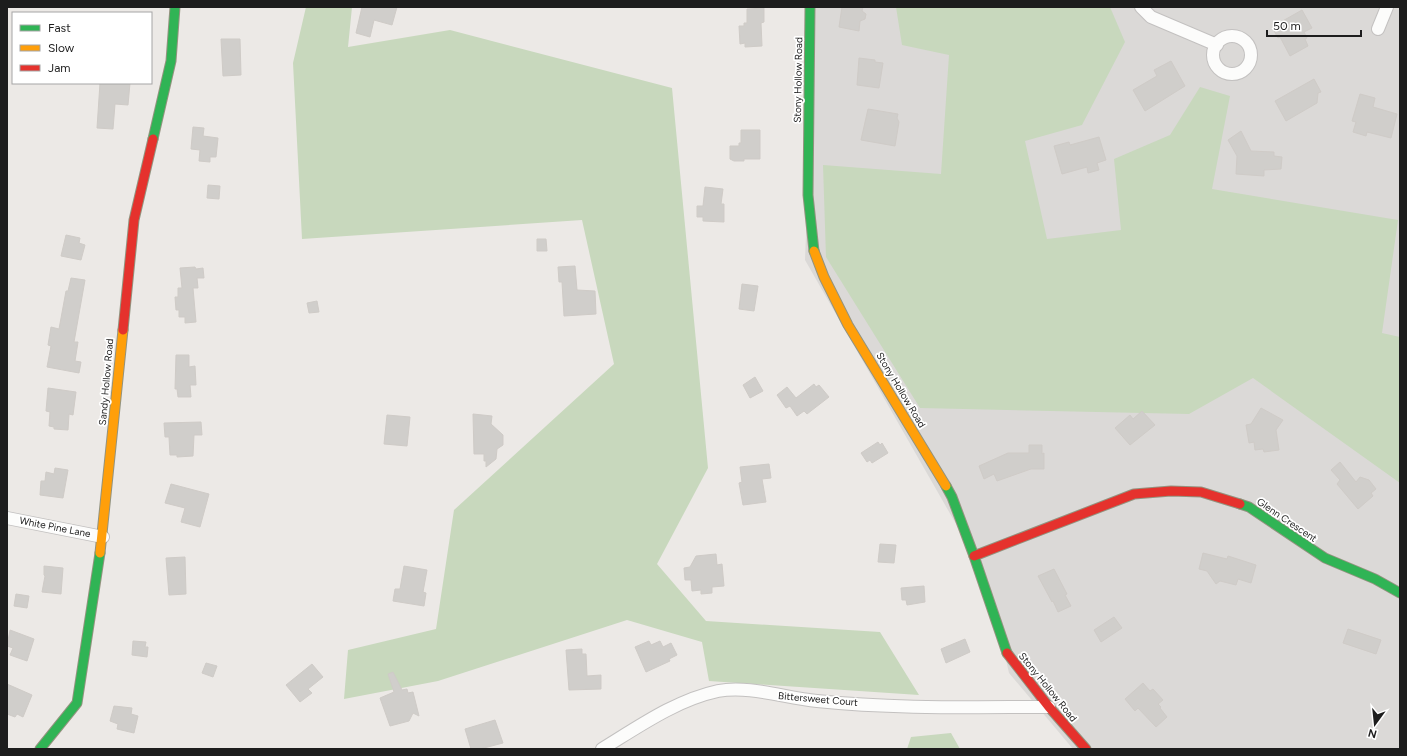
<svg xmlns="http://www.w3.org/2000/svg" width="1407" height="756" font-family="Figtree,sans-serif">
	<rect width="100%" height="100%" fill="#ece9e6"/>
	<polygon fill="#dbd9d7" points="815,7 1400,7 1400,749 1073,749 1009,673 988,580 805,260"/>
	<g fill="#c8d8bd">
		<polygon points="306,7 352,7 348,47 450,30 672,88 708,468 657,564 706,621 880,632 919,695 709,681 702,642 627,620 438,681 344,699 348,650 436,629 454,510 614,364 582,220 302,239 293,63"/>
		<polygon points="896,7 1110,7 1125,42 1082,125 1025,141 1047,239 1121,230 1114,159 1170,135 1200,87 1230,96 1212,189 1398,220 1382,333 1400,337 1400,483 1253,378 1189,414 920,408 826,257 823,165 941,174 949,55 902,45"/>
		<polygon points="951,733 960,749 907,749 911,737"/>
	</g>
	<g fill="#d0cecb" stroke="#cfcbc7">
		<polygon points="362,7 397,7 392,25 374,20 370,37 356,33"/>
		<polygon points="842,7 863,7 862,11 866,14 865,19 860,21 859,31 839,27"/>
		<polygon points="764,8 764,22 761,23 762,46 745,47 745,43 740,44 739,26 744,26 744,23 747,23 747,9"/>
		<polygon points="1302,10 1312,28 1304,32 1307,38 1305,39 1308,46 1290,56 1280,37 1278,38 1272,27"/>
		<polygon points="221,39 240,39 241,75 223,76"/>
		<polygon points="859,58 875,60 875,62 883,63 879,88 857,85"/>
		<polygon points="1171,61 1185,86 1145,111 1133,90 1157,76 1154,70"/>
		<polygon points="1314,79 1321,92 1318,93 1317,103 1286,121 1275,101"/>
		<polygon points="100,83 130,83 128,105 115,104 113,129 97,128"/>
		<polygon points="1360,94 1375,98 1373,107 1397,114 1391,138 1367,132 1366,136 1353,132 1356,122 1352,121"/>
		<polygon points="868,109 898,114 897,118 899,122 895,146 861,140"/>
		<polygon points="193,127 204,128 203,136 218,138 216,157 210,157 210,162 199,161 200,150 191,149"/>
		<polygon points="741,130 760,130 760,159 744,159 744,161 734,161 730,159 730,146 739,146 739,143 741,143"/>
		<polygon points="1241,131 1251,151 1274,152 1274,156 1282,157 1281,169 1264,170 1264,176 1236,174 1237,156 1228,140"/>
		<polygon points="1099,137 1106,160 1097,163 1099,170 1088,173 1087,167 1062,174 1054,146 1069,142 1070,145"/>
		<polygon points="208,185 220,186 219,199 207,198"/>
		<polygon points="705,187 723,189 721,204 724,204 724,222 703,221 703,217 697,217 697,206 703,206"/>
		<polygon points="66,235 80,238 79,243 85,245 81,260 61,256"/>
		<polygon points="537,239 546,239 547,251 537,251"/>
		<polygon points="575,266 577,290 595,291 596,314 564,316 562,282 559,282 558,267"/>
		<polygon points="195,267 196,269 203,268 204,278 197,278 198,288 193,288 196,322 185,323 185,317 179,317 179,310 176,310 175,297 178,297 178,288 182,288 180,268"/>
		<polygon points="71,278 85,280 74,342 78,342 75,361 81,362 79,373 47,367 51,346 48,345 51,327 59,329 66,291 68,291"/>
		<polygon points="742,284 758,286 754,311 739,309"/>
		<polygon points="317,301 319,312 309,313 307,303"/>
		<polygon points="176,355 189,355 189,367 195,366 196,385 190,385 191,397 178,397 177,389 175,389"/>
		<polygon points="755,377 763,391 750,398 743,385"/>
		<polygon points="814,384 816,387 819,385 829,397 807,414 804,411 797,416 790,406 786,408 777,395 787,387 796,398"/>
		<polygon points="48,388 76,392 73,415 69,414 68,430 54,429 54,427 49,426 50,412 46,411"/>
		<polygon points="1261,408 1283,420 1276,430 1279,450 1264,452 1263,449 1255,450 1254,442 1249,443 1246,425 1251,424"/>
		<polygon points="1142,411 1155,425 1130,445 1115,428 1130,415 1133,419"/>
		<polygon points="473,414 492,416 491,424 503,435 503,445 497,449 496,459 486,467 486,461 484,461 484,454 474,454"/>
		<polygon points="387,415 410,417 407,446 384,444"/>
		<polygon points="201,422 202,435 194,435 193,456 177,457 177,455 170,455 169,437 165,437 164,423"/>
		<polygon points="878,442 880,445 882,443 888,453 872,463 870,460 867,462 861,453"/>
		<polygon points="1029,445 1042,445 1042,454 1044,453 1044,469 1031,469 997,481 994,474 984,479 979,466 1008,453 1029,453"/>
		<polygon points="1340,462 1356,482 1360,477 1369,480 1376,489 1371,493 1373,496 1358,509 1337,484 1340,480 1331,470"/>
		<polygon points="769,464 771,478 762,479 766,502 743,505 739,483 742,482 740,467"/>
		<polygon points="55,468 68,470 63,498 40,495 41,481 45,481 46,472 54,474"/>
		<polygon points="171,484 209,494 200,527 181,522 185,508 165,503"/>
		<polygon points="880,544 896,545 894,563 878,562"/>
		<polygon points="1203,553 1227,559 1228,556 1256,565 1251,583 1238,579 1236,585 1220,581 1216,584 1207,571 1199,569"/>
		<polygon points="716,554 717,565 722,564 724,586 712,587 712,593 701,594 701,590 692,591 691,580 685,580 684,568 690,567 696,556"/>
		<polygon points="185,557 186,594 169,595 166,558"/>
		<polygon points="44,566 63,568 61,594 42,592 45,576 44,575"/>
		<polygon points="404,566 427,570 423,592 426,593 424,606 393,601 395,589 400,589"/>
		<polygon points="1054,569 1067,594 1065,595 1071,606 1058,612 1053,601 1052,602 1038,576"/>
		<polygon points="924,586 925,602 907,605 906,600 902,600 901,588"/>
		<polygon points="16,594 29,596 27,608 14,606"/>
		<polygon points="1114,617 1122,628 1101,642 1094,630"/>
		<polygon points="1348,629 1381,640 1376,654 1343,643"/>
		<polygon points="10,630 34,639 27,661 10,655 13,648 7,646"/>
		<polygon points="965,639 970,652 946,663 941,649"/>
		<polygon points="133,641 146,642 145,647 148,647 147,657 132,655"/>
		<polygon points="649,641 651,645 660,641 663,647 671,643 677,655 669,659 670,661 646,672 635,647"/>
		<polygon points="582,649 582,654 586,654 587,676 601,675 601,689 569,690 566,650"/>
		<polygon points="206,663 217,666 213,677 202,673"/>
		<polygon points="312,664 323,677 308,689 312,693 300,702 286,685"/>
		<polygon points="393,672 402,690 407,689 408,693 413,692 419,716 413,713 409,721 390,726 380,698 394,692 388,674"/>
		<polygon points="1143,683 1150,691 1153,689 1163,700 1158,704 1161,707 1160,708 1167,717 1156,727 1138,708 1135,711 1125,699"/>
		<polygon points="7,684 32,695 23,717 17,714 15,717 7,714"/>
		<polygon points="114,706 132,708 131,714 138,716 134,733 117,729 118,724 110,721"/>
		<polygon points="495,720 503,743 480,749 471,749 465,729"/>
	</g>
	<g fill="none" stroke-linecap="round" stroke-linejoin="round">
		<g stroke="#c3c1c0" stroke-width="14">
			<g id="street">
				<polyline points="1141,7 1151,17 1217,45"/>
				<polyline points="1378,29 1387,7"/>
				<circle cx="1232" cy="55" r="19"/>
				<polyline points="7,518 103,537"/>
				<path d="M602 749C638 727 676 700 718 691 749 685 785 698 817 701 894 709 972 707 1049 707"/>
			</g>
		</g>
		<g stroke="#93937f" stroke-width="11">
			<g id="fast">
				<polyline points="810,7 808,195 814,251"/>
				<polyline points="153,139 171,61 175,7"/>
				<polyline points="946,486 952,497 974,556 1007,653"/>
				<polyline points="1240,504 1249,507 1325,558 1375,579 1400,593"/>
				<polyline points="40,749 77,703 100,553"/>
			</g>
		</g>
		<g stroke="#93937f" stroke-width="11">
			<g id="slow">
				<polyline points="814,251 824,277 848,325 946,486"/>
				<polyline points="100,553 123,330"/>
			</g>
		</g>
		<g stroke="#93937f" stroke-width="11">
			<g id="jam">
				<polyline points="123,330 134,220 153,139"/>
				<polyline points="974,556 1134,494 1171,491 1201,492 1240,504"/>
				<polyline points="1007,653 1049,707 1086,749"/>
			</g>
		</g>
		<use href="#street" stroke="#fcfcfb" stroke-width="12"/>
		<use href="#fast" stroke="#30b455" stroke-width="9"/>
		<use href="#slow" stroke="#ff9f0a" stroke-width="9"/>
		<use href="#jam" stroke="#e5322d" stroke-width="9"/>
	</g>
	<g text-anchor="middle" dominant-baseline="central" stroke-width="3.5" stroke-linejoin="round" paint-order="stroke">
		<g font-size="10" fill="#1d1d1d" stroke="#fff">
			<text transform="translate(798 80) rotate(-89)">Stony Hollow Road</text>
			<text transform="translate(106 382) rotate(-85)">Sandy Hollow Road</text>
			<text transform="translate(901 390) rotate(59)">Stony Hollow Road</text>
			<text transform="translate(1287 520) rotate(34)">Glenn Crescent</text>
			<text transform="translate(55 527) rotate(11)">White Pine Lane</text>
			<text transform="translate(1048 687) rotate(51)">Stony Hollow Road</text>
			<text transform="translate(818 699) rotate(5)">Bittersweet Court</text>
		</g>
	</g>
	<rect width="1407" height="756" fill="none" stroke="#1d1d1d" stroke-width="16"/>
	<rect x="12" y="12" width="140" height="72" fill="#ffffff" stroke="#a5a5a5"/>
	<rect x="20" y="25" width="20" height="6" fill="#30b455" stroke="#a5a5a5"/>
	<text x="48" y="32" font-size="12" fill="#1d1d1d">Fast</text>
	<rect x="20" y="45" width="20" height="6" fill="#ff9f0a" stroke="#a5a5a5"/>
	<text x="48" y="52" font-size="12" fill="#1d1d1d">Slow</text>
	<rect x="20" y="65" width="20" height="6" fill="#e5322d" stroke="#a5a5a5"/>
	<text x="48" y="72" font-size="12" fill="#1d1d1d">Jam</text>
	<g transform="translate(1375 724) rotate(195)" stroke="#ffffff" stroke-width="3" paint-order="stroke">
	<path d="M0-3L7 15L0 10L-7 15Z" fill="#1d1d1d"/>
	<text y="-6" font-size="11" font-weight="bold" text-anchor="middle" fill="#1d1d1d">N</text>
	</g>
	<path d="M1267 30v6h94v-6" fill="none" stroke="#1d1d1d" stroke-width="2"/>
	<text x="1273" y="30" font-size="12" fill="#1d1d1d" stroke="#ffffff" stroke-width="3" paint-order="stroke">50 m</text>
</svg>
